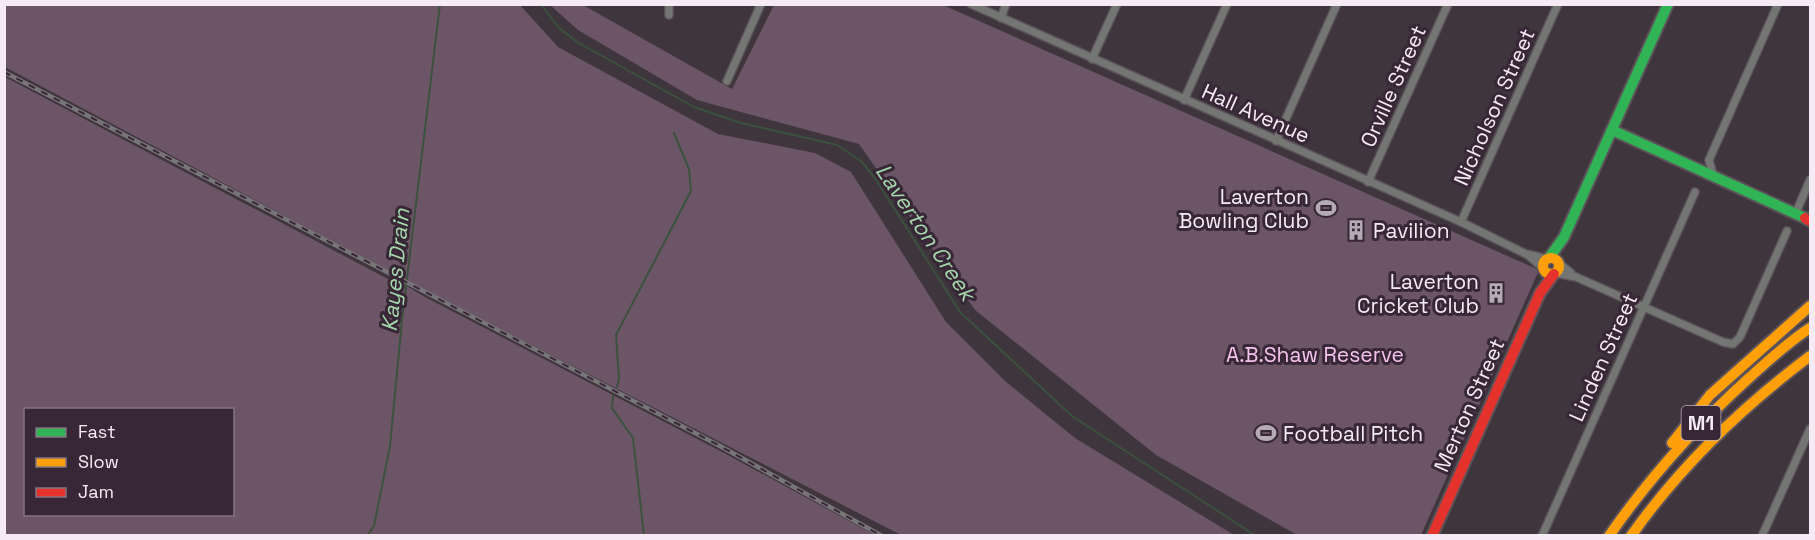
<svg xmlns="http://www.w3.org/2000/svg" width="1815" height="540" font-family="'Space Grotesk',sans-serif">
	<rect width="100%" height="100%" fill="#3f353d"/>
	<g fill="#6b5567" fill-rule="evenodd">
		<polygon points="4,5 520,5 558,47 718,134 815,153 851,172 946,322 1005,381 1075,438 1234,535 901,535 398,276 5,67"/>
		<polygon points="550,5 583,5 732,89 774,5 943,5 1539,270 1421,535 1297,535 1156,455 975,310 859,144 697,100 578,30"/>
		<path d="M5 77 388 279 397 280 425 297 726 454 875 535H5ZM26 410H232V514H26Z"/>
	</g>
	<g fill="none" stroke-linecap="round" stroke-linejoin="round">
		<g stroke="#3a523e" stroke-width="2">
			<polyline points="541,4 558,27 577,42 694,107 741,123 837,145 861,161 875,178 960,312 1072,416 1256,536"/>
			<polyline points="617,387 619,379 616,335 691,191 689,169 674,133"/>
			<polyline points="613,396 612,408 633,438 644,536"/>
			<polyline points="367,536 374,526 390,446 402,320 440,4"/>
		</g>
		<g stroke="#5b5359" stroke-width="10">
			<g id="street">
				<polyline points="971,4 1461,222 1526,254 1548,259"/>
				<polyline points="669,15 669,4"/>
				<polyline points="1001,18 1006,4"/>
				<polyline points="1092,59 1117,4"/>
				<polyline points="727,81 761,4"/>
				<polyline points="1184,100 1227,4"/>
				<polyline points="1276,141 1337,4"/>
				<polyline points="1712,171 1709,160 1778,4"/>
				<polyline points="1368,182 1448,4"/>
				<polyline points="1797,210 1810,180"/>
				<polyline points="1461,222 1558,4"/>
				<polyline points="1528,255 1544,269"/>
				<polyline points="1559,263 1571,273"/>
				<polyline points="1556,273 1576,277 1723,342 1733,344 1740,337 1787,231"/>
				<polyline points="1542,536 1695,192"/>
				<polyline points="1762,536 1810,429"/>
			</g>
		</g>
		<g stroke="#5b5359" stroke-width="14">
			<g id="fast">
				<polyline points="1612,130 1805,218"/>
				<polyline points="1549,258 1564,237 1668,4"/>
			</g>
		</g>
		<g stroke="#5b5359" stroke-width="14">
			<g id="slow">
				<circle cx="1551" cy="266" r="8"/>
				<polyline points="1672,443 1710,395 1810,306"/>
				<path d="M1609 536C1650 477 1697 425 1749 378 1769 360 1788 342 1810 328"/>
				<path d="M1631 536C1681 465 1741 408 1810 356"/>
			</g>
		</g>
		<g stroke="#5b5359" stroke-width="14">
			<g id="jam">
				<polyline points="1805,218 1810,221"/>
				<polyline points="1432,536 1540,293 1554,274"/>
			</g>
		</g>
		<use href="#street" stroke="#747673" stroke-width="7"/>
		<use href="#fast" stroke="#30b455" stroke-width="10"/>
		<use href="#slow" stroke="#ff9f0a" stroke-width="10"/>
		<use href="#jam" stroke="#e5322d" stroke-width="10"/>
		<g stroke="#777577" stroke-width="4.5">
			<polyline id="rail" points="4,72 720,446 882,536"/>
		</g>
		<use href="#rail" stroke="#382736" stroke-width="2" stroke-dasharray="7" stroke-linecap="butt"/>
	</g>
	<defs>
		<g id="stadium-bare" transform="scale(1.62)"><path d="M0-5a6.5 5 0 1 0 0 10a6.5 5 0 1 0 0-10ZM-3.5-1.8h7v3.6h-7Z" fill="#b6abb4" stroke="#382736" stroke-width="2.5" paint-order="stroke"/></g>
		<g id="building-bare" transform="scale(1.62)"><path d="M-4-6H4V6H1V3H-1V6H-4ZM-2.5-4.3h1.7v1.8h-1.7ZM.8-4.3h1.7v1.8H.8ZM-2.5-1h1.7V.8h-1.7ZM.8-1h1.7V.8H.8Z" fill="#b6abb4" stroke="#382736" stroke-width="2.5" paint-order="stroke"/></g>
	</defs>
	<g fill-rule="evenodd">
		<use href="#stadium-bare" x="1326" y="208"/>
		<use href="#building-bare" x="1356" y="230"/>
		<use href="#building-bare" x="1496" y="293"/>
		<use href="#stadium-bare" x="1266" y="433"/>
	</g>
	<g text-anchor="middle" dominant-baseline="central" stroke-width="6" stroke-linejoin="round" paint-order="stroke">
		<rect fill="#382736" stroke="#bdb0bb" stroke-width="1.5" x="1681.5" y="406" width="39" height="34" rx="4.5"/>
		<g font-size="20" font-weight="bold" fill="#f6ebf4">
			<text x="1701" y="423">M1</text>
		</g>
		<g font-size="21" fill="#f6ebf4" stroke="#382736">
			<text transform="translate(1393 86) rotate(-66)">Orville Street</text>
			<text transform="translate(1494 107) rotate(-66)">Nicholson Street</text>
			<text transform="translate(1256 113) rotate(24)">Hall Avenue</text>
			<text transform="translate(1603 357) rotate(-66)">Linden Street</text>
			<text transform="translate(1469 405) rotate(-66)">Merton Street</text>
		</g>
		<g font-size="21" fill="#f6ebf4" stroke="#382736" text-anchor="end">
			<text x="1309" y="196">Laverton<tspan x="1309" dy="24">Bowling Club</tspan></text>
			<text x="1373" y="230" text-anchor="start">Pavilion</text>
			<text x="1479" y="281">Laverton<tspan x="1479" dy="24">Cricket Club</tspan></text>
			<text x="1283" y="433" text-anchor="start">Football Pitch</text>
		</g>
		<g font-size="21" fill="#f5c3ee" stroke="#382736">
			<text x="1315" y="354">A.B.Shaw Reserve</text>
		</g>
		<g font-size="22" font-style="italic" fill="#a4d7ab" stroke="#382736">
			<text transform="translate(926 232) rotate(56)">Laverton Creek</text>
			<text transform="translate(395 270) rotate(-84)">Kayes Drain</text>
		</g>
	</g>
	<rect width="1815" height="540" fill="none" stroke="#f6ebf4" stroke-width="12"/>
	<rect x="24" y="408" width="210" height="108" fill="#382736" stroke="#847582" stroke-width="1.5"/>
	<rect x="36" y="428" width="30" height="9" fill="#30b455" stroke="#847582" stroke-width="1.5"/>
	<text x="78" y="438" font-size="18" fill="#f6ebf4">Fast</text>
	<rect x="36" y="458" width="30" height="9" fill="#ff9f0a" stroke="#847582" stroke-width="1.5"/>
	<text x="78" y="468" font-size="18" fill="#f6ebf4">Slow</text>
	<rect x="36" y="488" width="30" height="9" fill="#e5322d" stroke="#847582" stroke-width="1.5"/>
	<text x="78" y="498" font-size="18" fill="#f6ebf4">Jam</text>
</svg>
